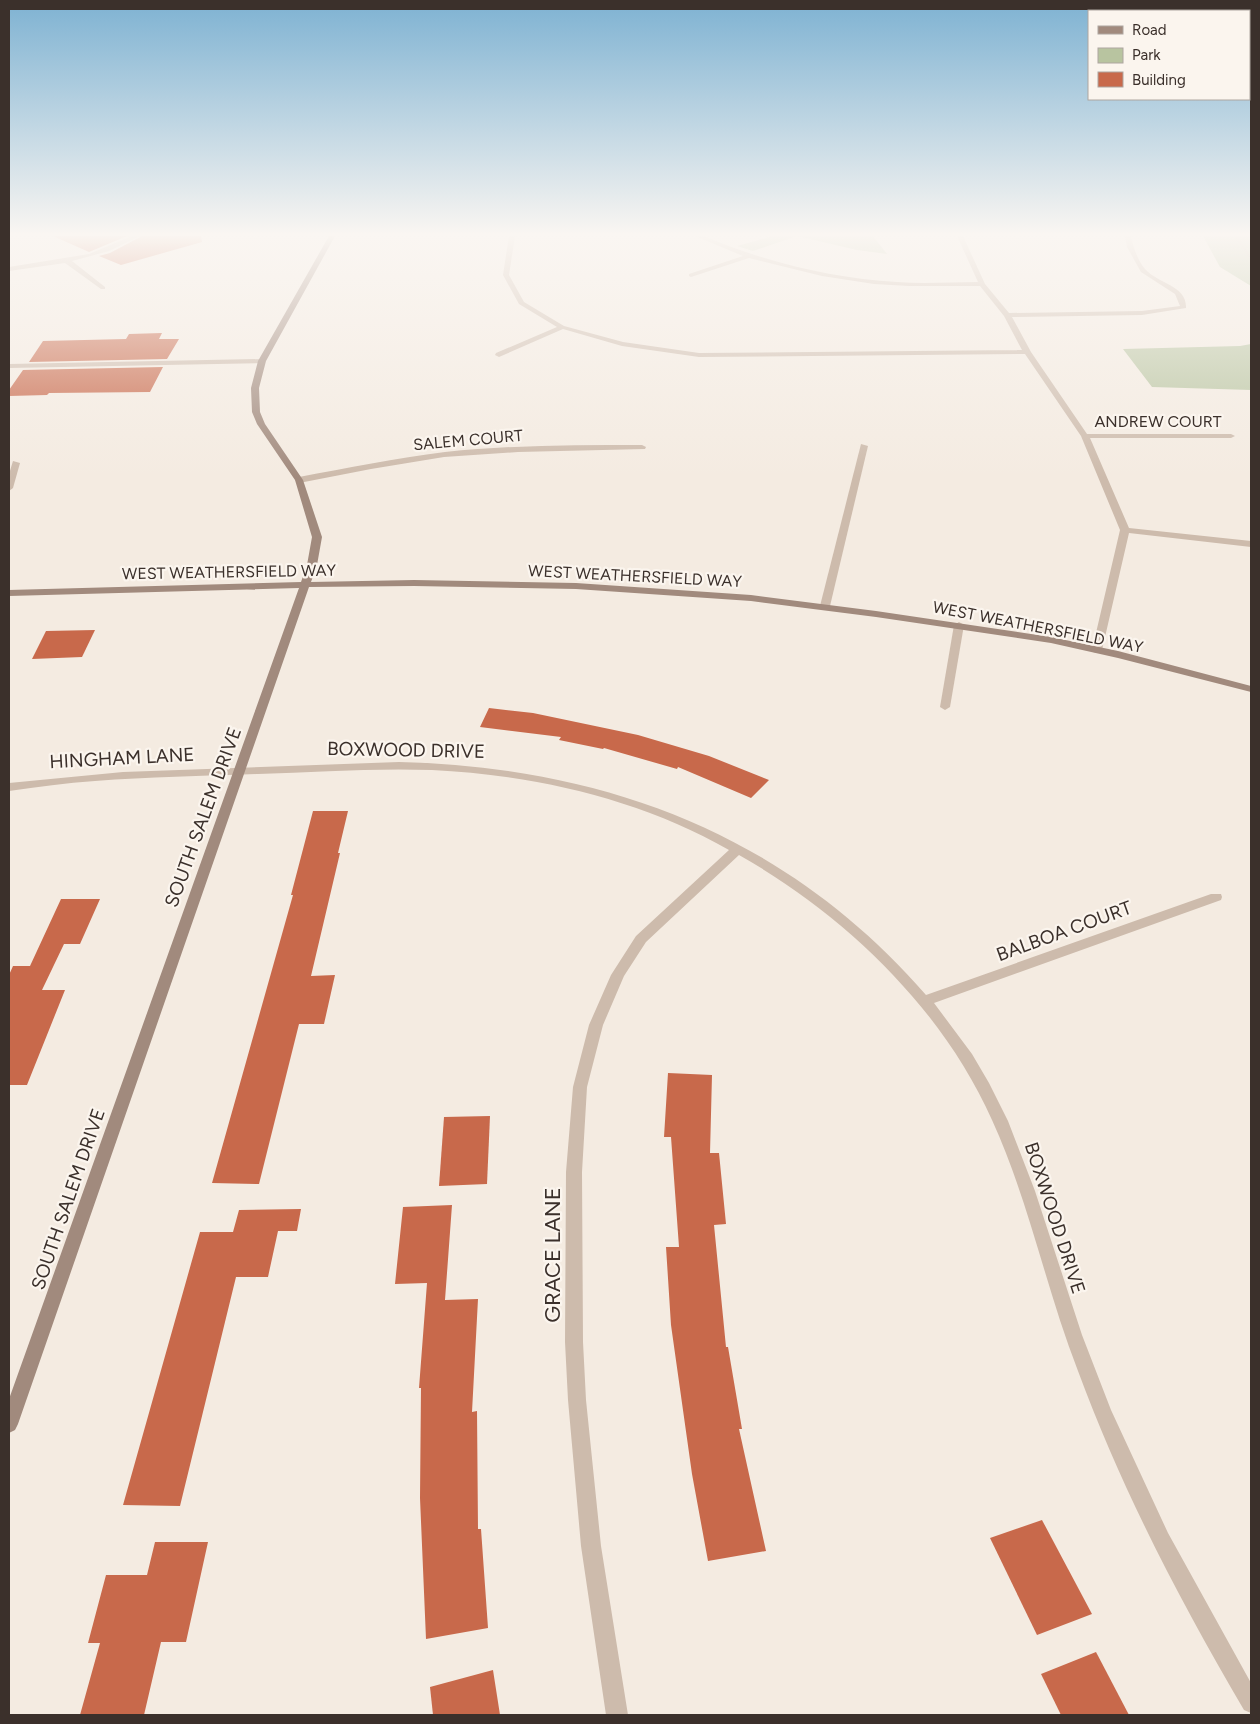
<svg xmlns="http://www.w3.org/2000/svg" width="1260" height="1724" font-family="Figtree,sans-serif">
	<rect width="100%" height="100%" fill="#f4ebe1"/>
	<g fill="#b8c4a0">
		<polygon points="773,236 873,236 887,254 857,250 797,236 753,251 737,246"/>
		<polygon points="1203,236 1251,236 1251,286 1220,267"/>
		<polygon points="1251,344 1251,390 1152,387 1123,349 1240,346"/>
	</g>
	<g fill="#c8694b">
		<polygon points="53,236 127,236 89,252"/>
		<polygon points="142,236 201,236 202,242 121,265 99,256 110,253"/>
		<polygon points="162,333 159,339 179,339 167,359 29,362 43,341 126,339 129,334"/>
		<polygon points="163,367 150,392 49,393 47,395 9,396 9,390 23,370"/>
		<polygon points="95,630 82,657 32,659 46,631"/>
		<polygon points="489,708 533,713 638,735 709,756 769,780 751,798 678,767 677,769 604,748 603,749 559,740 561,737 480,727"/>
		<polygon points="313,811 348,811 338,853 340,853 311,976 335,975 324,1024 299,1024 259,1184 212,1183 293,895 291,895"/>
		<polygon points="61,899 100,899 80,944 64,944 42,990 65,990 27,1085 9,1085 9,975 13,966 30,966"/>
		<polygon points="668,1073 712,1075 710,1153 719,1153 726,1224 714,1225 726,1347 728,1347 742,1429 739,1429 766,1551 708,1561 692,1474 671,1325 666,1247 679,1247 671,1137 664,1137"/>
		<polygon points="490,1116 487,1184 439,1186 444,1117"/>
		<polygon points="452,1205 445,1300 478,1299 472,1412 477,1411 478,1529 481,1529 488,1628 426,1639 420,1498 421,1388 419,1388 427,1283 395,1284 403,1207"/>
		<polygon points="301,1209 297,1231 278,1231 268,1277 236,1277 180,1506 123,1505 200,1232 233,1232 239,1210"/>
		<polygon points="1042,1520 1092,1614 1037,1635 990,1538"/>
		<polygon points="155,1542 208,1542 186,1642 161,1642 144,1715 80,1715 100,1643 88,1643 106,1575 147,1575"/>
		<polygon points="1096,1652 1129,1715 1061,1715 1041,1674"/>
		<polygon points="493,1670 500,1715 433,1715 430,1687"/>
	</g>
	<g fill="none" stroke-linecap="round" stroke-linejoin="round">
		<polyline stroke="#b9a596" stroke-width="2" stroke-dasharray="1 1" stroke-linecap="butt" points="1236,236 1251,259"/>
		<g fill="#cdbbac" fill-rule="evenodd">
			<polygon points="132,236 140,236 109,251 72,261 105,287 105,289 101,289 65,263 9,271 9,267 89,254"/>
			<path d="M509 236H515L509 275 524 302 564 326 623 342 699 353 1022 350 1004 316 980 286H909L874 284 822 276 749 258 691 277 689 276V274L743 256 695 236H704C765 262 831 278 897 282 924 284 951 282 978 282L957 236H963L985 284 1009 313 1142 311 1180 306 1175 294 1141 272 1127 247 1125 236H1131C1133 247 1138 261 1145 269 1158 284 1187 285 1186 308L1142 315 1012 317 1031 352 1087 434H1231L1235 436 1231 438H1090L1129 528 1251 541V547L1129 533 1102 650 1097 653 1093 652 1092 650 1120 530 1081 436 1025 354 699 357 622 346 563 329 499 357 495 355 496 353 557 327 519 304 503 275Z"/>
			<polygon points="262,359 265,359 265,363 9,368 9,364"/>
			<polygon points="861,444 868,446 830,606 825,609 820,606"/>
			<path d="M642 445 646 447 645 449 518 452 444 457 371 469 299 483 295 480 299 477C347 468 396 458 445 452 510 445 576 445 642 445Z"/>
			<polygon points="13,461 20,463 13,488 9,491 9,474"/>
			<polygon points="959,622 964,625 950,707 945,710 940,707 954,625"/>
			<path d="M399 762C607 767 788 836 926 995L1211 894H1221L1222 897 1221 900 934 1003 972 1054 989 1083 1008 1121 1035 1191 1082 1335 1111 1410 1168 1533 1251 1683V1713L1244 1710C1180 1601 1122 1490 1078 1371 1046 1289 1029 1201 992 1120 942 1008 845 915 739 855L646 942 624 976 603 1025 587 1087 582 1172 583 1342 586 1400 601 1546 628 1715H606L581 1546 568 1400 565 1342 566 1172 573 1087 589 1025 611 975 636 936 729 850C640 799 534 775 432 770 374 768 316 772 258 774 204 776 149 777 95 781 66 783 38 787 9 791V783L123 772Z"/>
		</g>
		<polygon fill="#a18a7d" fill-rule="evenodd" points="329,236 335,236 266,361 259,388 260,412 265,424 303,480 322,537 317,565 311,582 414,580 576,583 751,595 876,611 1051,637 1118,651 1251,686 1251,692 1118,658 1051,643 876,617 751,601 576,589 414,586 309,587 18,1424 15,1430 9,1433 9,1399 299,588 9,596 9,590 301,582 307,565 312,537 295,480 257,424 252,412 251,388 258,361"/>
	</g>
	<linearGradient id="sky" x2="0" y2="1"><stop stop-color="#7eb2d2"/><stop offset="0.49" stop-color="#faf6f2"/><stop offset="1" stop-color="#faf6f2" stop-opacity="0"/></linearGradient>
	<rect width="1260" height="478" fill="url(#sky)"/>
	<g text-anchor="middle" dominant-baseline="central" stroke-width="4.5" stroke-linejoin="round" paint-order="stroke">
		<g font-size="16" fill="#3b302b" stroke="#fbf5ee">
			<text x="1158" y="421">ANDREW COURT</text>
			<text transform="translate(468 440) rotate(-5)">SALEM COURT</text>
			<text transform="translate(229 572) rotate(-1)">WEST WEATHERSFIELD WAY</text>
			<text transform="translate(635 576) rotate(3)">WEST WEATHERSFIELD WAY</text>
			<text transform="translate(1038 627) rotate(11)">WEST WEATHERSFIELD WAY</text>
		</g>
		<g font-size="19" fill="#3b302b" stroke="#fbf5ee">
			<text transform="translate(406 750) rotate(1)">BOXWOOD DRIVE</text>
			<text transform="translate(122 758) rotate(-3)">HINGHAM LANE</text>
			<text transform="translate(203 817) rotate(-70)">SOUTH SALEM DRIVE</text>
			<text transform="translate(1064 931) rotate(-20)">BALBOA COURT</text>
			<text transform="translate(68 1199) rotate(-71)">SOUTH SALEM DRIVE</text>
			<text transform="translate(1055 1218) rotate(72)">BOXWOOD DRIVE</text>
		</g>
		<g font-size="22" fill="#3b302b" stroke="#fbf5ee">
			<text transform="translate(552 1255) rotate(-90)">GRACE LANE</text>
		</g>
	</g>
	<rect width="1260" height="1724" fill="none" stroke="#3b302b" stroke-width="20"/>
	<rect x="1088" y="10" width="162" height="90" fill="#fbf5ee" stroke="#aea6a0"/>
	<rect x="1098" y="26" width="25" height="8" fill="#a18a7d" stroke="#aea6a0"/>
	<text x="1132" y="35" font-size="15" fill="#3b302b">Road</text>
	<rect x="1098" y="48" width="25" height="15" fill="#b8c4a0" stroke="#aea6a0"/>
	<text x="1132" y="60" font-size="15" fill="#3b302b">Park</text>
	<rect x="1098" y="72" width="25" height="15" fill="#c8694b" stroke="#aea6a0"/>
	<text x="1132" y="85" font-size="15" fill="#3b302b">Building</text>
</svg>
